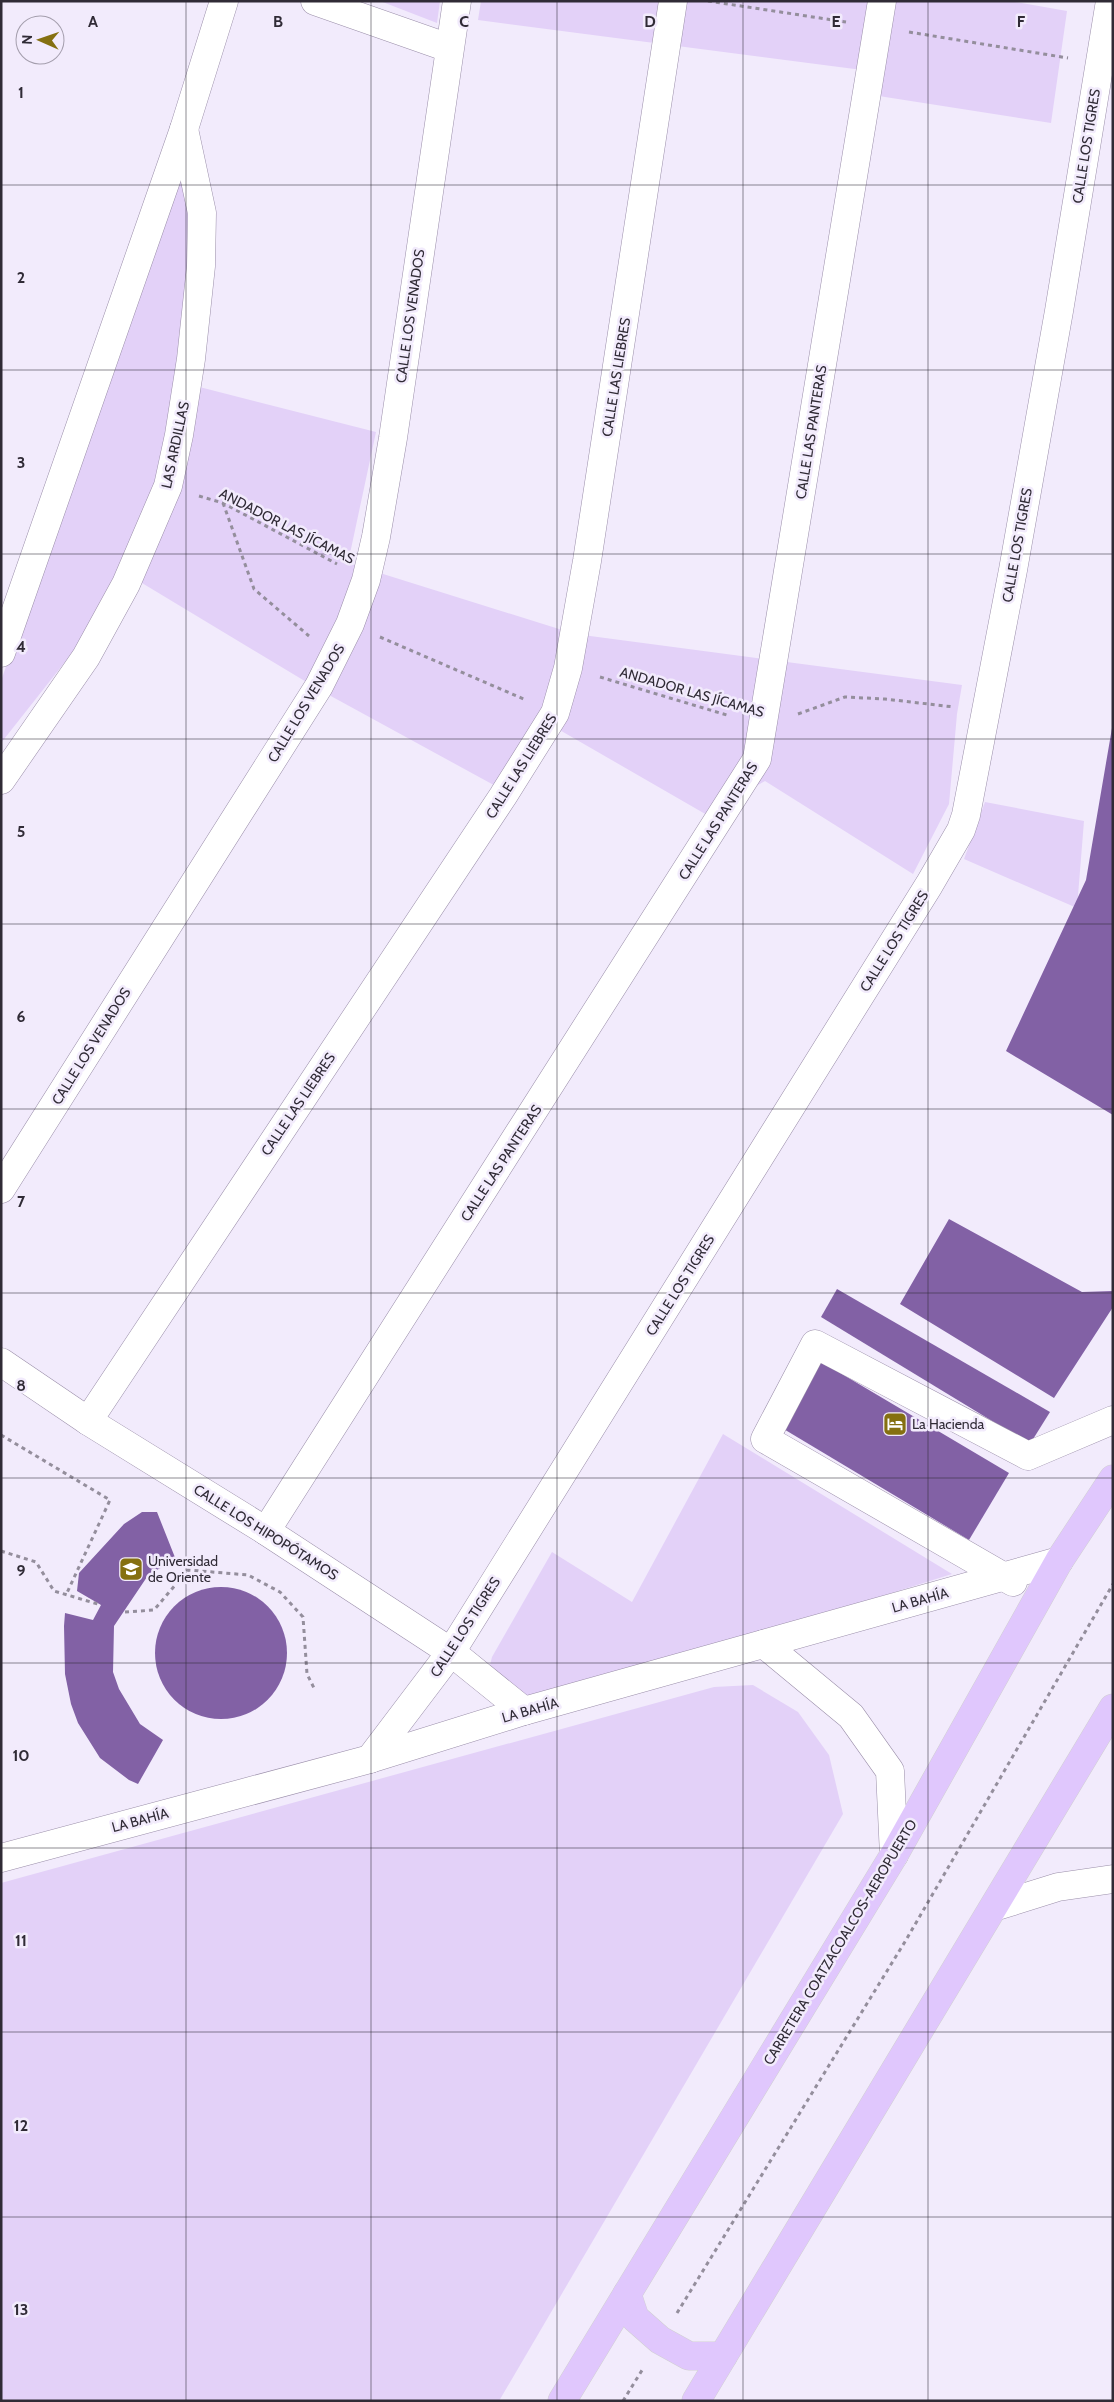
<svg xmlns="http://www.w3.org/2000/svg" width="1114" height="2402" font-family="Cabin,sans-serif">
	<rect width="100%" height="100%" fill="#f2ebfc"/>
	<g fill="#e3d1f8">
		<polygon points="380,1 440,1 437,23"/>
		<polygon points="481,1 1010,1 1067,11 1051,123 866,94 870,71 478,20"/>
		<polygon points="177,175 195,215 180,382 376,432 348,563 575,634 962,685 957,714 949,804 913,874 765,781 707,815 544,721 501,789 318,689 132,577 1,743 1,681"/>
		<polygon points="985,802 1084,821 1077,908 964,859"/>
		<polygon points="723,1434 952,1574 535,1705 489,1669 492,1657 552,1552 632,1602"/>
		<polygon points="753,1685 798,1712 829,1755 843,1814 499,2401 1,2401 1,1883 714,1687"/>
	</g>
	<g fill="#8261a5">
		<polygon points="1112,728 1113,728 1113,1115 1006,1051 1086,880"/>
		<polygon points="949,1219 1082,1292 1113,1291 1113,1307 1054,1398 900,1304"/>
		<polygon points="837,1289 1050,1412 1030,1444 821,1317"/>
		<polygon points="820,1361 1009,1473 969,1540 782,1428"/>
		<polygon points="142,1512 157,1512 176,1560 149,1574 114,1626 113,1672 119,1689 140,1724 163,1740 138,1784 129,1780 100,1758 78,1723 71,1704 65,1674 64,1626 65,1613 93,1620 101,1605 77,1591 79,1573 124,1524"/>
		<circle cx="221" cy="1653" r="66"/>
	</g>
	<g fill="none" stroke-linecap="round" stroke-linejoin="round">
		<g stroke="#9a8ea9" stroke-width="29">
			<g id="minor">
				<polyline points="315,1 449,48"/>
				<polyline points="1,653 184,129 224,1"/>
				<polyline points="1,780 86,657 126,584 168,486 179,435 191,359 201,266 202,213 184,129"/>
				<polyline points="1,1189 319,686 350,624 366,580 376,537 393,438 457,1"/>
				<polyline points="1,1362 88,1421 266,1531 451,1652 524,1711"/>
				<polyline points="88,1421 503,796 555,713 568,668 587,561 673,1"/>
				<polyline points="266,1531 757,759 882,1"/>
				<polyline points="1013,1582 765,1439 815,1344 1028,1456 1113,1420"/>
				<polyline points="764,1644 851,1716 890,1771 894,1855"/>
				<polyline points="370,1759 451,1652 929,885 961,830 966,815 1013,570 1059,311 1110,1"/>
				<polyline points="1,1858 370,1759 524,1711 1059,1561"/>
				<polyline points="994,1907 1058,1887 1113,1879"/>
			</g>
		</g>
		<g stroke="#d1d0d3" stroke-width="29">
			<g id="major">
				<polyline points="627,2294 635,2318 660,2340 689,2356 723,2356"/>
				<polyline points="562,2401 894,1855 1059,1561 1113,1479"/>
				<polyline points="696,2401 1113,1708"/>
			</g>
		</g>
		<g stroke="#948e9c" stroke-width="3" stroke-dasharray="4 4" stroke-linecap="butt">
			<polyline points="708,1 846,22"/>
			<polyline points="909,32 1068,58"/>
			<polyline points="199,496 223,503 337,564"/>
			<polyline points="223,503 254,589 309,636"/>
			<polyline points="380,637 526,700"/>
			<polyline points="600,677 730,716"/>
			<polyline points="798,714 845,697 885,699 954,707"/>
			<polyline points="1,1435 110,1500 66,1595"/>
			<polyline points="1,1551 36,1562 54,1591 101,1605"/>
			<polyline points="125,1612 154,1610 188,1570 248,1575 280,1592 303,1617 307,1674 314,1688"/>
			<polyline points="677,2313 906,1940 1113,1584"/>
			<polyline points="623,2401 644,2367"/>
		</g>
		<use href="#minor" stroke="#fff" stroke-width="28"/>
		<use href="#major" stroke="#e0c7fd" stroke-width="28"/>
	</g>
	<path fill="none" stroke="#302b36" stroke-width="1" stroke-opacity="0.55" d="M186 1V2401M371 1V2401M557 1V2401M743 1V2401M928 1V2401M1 185H1113M1 370H1113M1 554H1113M1 739H1113M1 924H1113M1 1109H1113M1 1293H1113M1 1478H1113M1 1663H1113M1 1848H1113M1 2032H1113M1 2217H1113"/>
	<defs>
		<g id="hotel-square" transform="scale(1.25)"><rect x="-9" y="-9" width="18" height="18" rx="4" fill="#857011" stroke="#f2ebfc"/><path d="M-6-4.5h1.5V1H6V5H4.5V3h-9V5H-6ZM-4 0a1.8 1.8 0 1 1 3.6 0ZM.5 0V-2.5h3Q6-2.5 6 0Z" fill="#fff"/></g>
		<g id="university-square" transform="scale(1.25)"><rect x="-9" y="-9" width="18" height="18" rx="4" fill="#857011" stroke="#f2ebfc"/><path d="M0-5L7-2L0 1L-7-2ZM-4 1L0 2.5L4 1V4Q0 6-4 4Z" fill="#fff"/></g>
	</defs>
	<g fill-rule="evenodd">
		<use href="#hotel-square" x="895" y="1424"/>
		<use href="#university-square" x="131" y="1569"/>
	</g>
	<g text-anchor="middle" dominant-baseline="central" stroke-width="5" stroke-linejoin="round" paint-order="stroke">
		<g font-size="14" fill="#302b36" stroke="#f2ebfc">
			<text transform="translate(1086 146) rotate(-81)">CALLE LOS TIGRES</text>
			<text transform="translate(410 316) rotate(-82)">CALLE LOS VENADOS</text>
			<text transform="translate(616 377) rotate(-81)">CALLE LAS LIEBRES</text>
			<text transform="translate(811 432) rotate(-81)">CALLE LAS PANTERAS</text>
			<text transform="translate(175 445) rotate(-78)">LAS ARDILLAS</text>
			<text transform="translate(287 526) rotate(27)">ANDADOR LAS JÍCAMAS</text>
			<text transform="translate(1017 545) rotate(-80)">CALLE LOS TIGRES</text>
			<text transform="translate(692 692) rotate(16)">ANDADOR LAS JÍCAMAS</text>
			<text transform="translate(306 703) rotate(-59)">CALLE LOS VENADOS</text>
			<text transform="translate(521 766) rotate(-58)">CALLE LAS LIEBRES</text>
			<text transform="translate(718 821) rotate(-58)">CALLE LAS PANTERAS</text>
			<text transform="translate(894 941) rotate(-58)">CALLE LOS TIGRES</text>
			<text transform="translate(91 1046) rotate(-58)">CALLE LOS VENADOS</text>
			<text transform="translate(298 1104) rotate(-56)">CALLE LAS LIEBRES</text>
			<text transform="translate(501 1163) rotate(-57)">CALLE LAS PANTERAS</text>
			<text transform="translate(680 1285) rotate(-58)">CALLE LOS TIGRES</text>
			<text transform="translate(266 1532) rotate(32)">CALLE LOS HIPOPÓTAMOS</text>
			<text transform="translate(920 1600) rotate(-16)">LA BAHÍA</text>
			<text transform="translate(465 1627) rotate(-57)">CALLE LOS TIGRES</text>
			<text transform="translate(530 1710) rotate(-16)">LA BAHÍA</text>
			<text transform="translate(140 1820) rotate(-15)">LA BAHÍA</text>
			<text transform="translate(840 1942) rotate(-59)">CARRETERA COATZACOALCOS-AEROPUERTO</text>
		</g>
		<g font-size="14" fill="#302b36" stroke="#f2ebfc" text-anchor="start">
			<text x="912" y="1424">La Hacienda</text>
			<text x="148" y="1561">Universidad<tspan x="148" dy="16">de Oriente</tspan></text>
		</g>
	</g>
	<g font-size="16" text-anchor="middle" font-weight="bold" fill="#302b36" stroke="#f2ebfc" stroke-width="5" stroke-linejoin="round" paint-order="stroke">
		<text x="93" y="27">A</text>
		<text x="278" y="27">B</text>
		<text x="464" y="27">C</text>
		<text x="650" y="27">D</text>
		<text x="836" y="27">E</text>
		<text x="1021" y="27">F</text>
		<text x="21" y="98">1</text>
		<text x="21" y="283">2</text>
		<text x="21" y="468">3</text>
		<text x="21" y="652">4</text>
		<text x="21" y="837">5</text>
		<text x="21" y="1022">6</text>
		<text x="21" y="1207">7</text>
		<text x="21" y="1391">8</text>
		<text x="21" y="1576">9</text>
		<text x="21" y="1761">10</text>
		<text x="21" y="1946">11</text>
		<text x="21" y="2131">12</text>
		<text x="21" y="2315">13</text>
	</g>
	<rect width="1114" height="2402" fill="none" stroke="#302b36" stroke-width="5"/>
	<g transform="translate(40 40) rotate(272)"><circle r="24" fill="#f2ebfc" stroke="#a49ead"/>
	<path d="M0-4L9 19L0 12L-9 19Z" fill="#857011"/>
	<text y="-8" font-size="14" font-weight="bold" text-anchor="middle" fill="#302b36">N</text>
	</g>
</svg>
